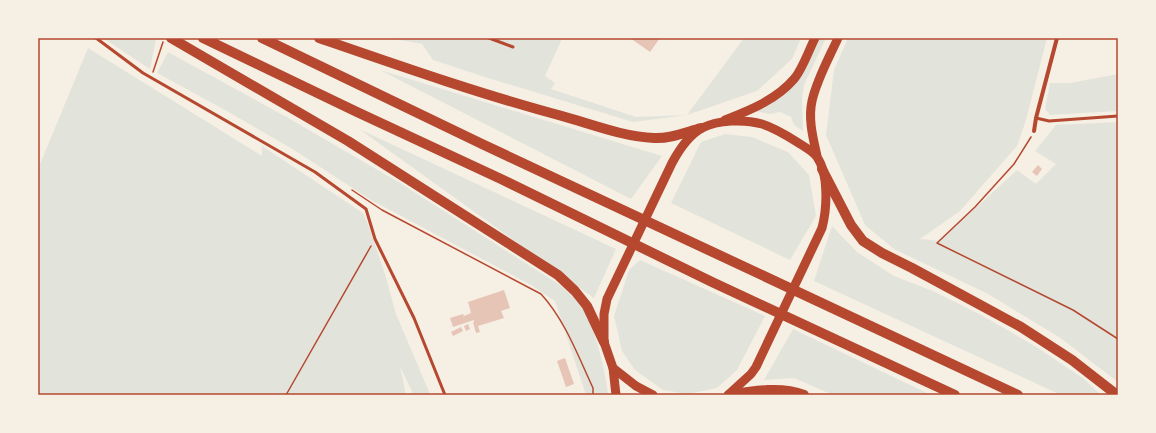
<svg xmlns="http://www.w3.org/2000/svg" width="1156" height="433" font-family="Raleway,sans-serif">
	<rect width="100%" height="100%" fill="#f6efe4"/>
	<g fill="#e2e4dc">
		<polygon points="103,38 156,39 150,69"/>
		<polygon points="389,38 561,38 561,41 545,76 555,83 551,89 636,117 687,115 744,38 801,38 792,59 757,91 687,115 633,122 488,78 433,60 422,44"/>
		<polygon points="819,38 826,38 804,85 802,98 803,131 794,125 791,117 780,112 770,114 755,111 780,95"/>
		<polygon points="848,38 1047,38 1026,120 1017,146 960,211 920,239 940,241 1017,170 1036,184 1056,164 1035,151 1056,125 1118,122 1118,382 1059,337 988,294 894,249 865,225 826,135 834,70"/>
		<polygon points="88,48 262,156 262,146 363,213 368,224 385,274 396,314 430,394 413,394 400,366 406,395 38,395 38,169"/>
		<path d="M168 52 290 119 400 183 563 287C569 294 580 301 584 309 595 330 606 372 608 395H586L555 301 531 285 371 200 294 150 225 110 157 73Z"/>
		<polygon points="380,70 662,156 631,199"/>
		<polygon points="1118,74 1118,111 1050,115 1045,109 1050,83 1070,83"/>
		<polygon points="359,129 616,249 594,298"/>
		<polygon points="725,134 752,137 788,152 809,175 816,216 790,260 671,203 701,142"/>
		<polygon points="832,226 857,252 894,276 935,292 983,316 1038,348 1084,379 1101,395 1061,395 814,281"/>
		<polygon points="640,260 765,316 737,370 717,388 688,394 663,390 635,370 622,351 614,316 629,270"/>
		<polygon points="793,329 931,395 833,395 794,378 764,380"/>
	</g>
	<g fill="#e6c5b7">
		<polygon points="630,38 660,38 650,52"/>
		<polygon points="1038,165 1042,169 1037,176 1032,172"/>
		<polygon points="504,290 510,308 501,311 504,318 478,326 480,332 476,333 473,322 474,322 474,320 453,327 450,318 463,314 464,316 471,313 468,302"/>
		<polygon points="468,324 470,329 466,331 464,326"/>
		<polygon points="461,327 463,331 453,336 451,332"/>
		<polygon points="565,358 574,384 566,387 557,361"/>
	</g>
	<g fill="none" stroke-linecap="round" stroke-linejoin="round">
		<g stroke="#b5482f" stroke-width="1.5">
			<polyline points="153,72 163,42"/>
			<polyline points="1031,137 1014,164 975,207 937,243 1073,310 1118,339"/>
			<path d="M352 190 382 210 541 294C565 320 578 356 593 388V395"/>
			<polyline points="286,395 371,246"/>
		</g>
		<g stroke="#b5482f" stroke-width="3">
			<polyline points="96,38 143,73 315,172 366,209 375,239 414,318 445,395"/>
			<polyline points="489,38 513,47"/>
			<polyline points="1036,118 1049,121 1118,116"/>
		</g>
		<polyline stroke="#b5482f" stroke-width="4" points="1034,131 1036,118 1057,38"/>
		<polyline stroke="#b5482f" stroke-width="9" points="613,368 616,395"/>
		<g stroke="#b5482f" stroke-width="9">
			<path d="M725 120C750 110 776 100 794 79 802 70 809 50 815 38"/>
			<path d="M817 156C813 138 808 119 812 101 817 79 829 58 838 38"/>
			<path d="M653 395 636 386 613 368 604 342V314L607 299 672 163C679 150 689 135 702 128 718 120 744 119 762 124 775 128 786 135 797 142 803 146 813 151 817 157 829 174 827 209 822 228L756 367 751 374 728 395"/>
		</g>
		<g stroke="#b5482f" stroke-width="10">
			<polyline points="171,38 348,141 558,275 575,291 587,306 604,342"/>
			<polyline points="203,38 357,112 501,179 712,282 955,395"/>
			<polyline points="262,38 482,144 1018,395"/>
			<path d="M319 38C400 66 480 94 562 116 591 124 624 137 654 138 670 139 686 132 701 128"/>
			<polyline points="822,169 851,225 863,241 882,253 912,268 1021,327 1072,360 1117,395"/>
			<path d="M729 395C753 391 781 386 804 395"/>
		</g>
	</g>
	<rect width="1156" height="433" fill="none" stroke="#f6efe4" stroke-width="78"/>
	<rect x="39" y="39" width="1078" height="355" fill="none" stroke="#b5482f" stroke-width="1.5"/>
</svg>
